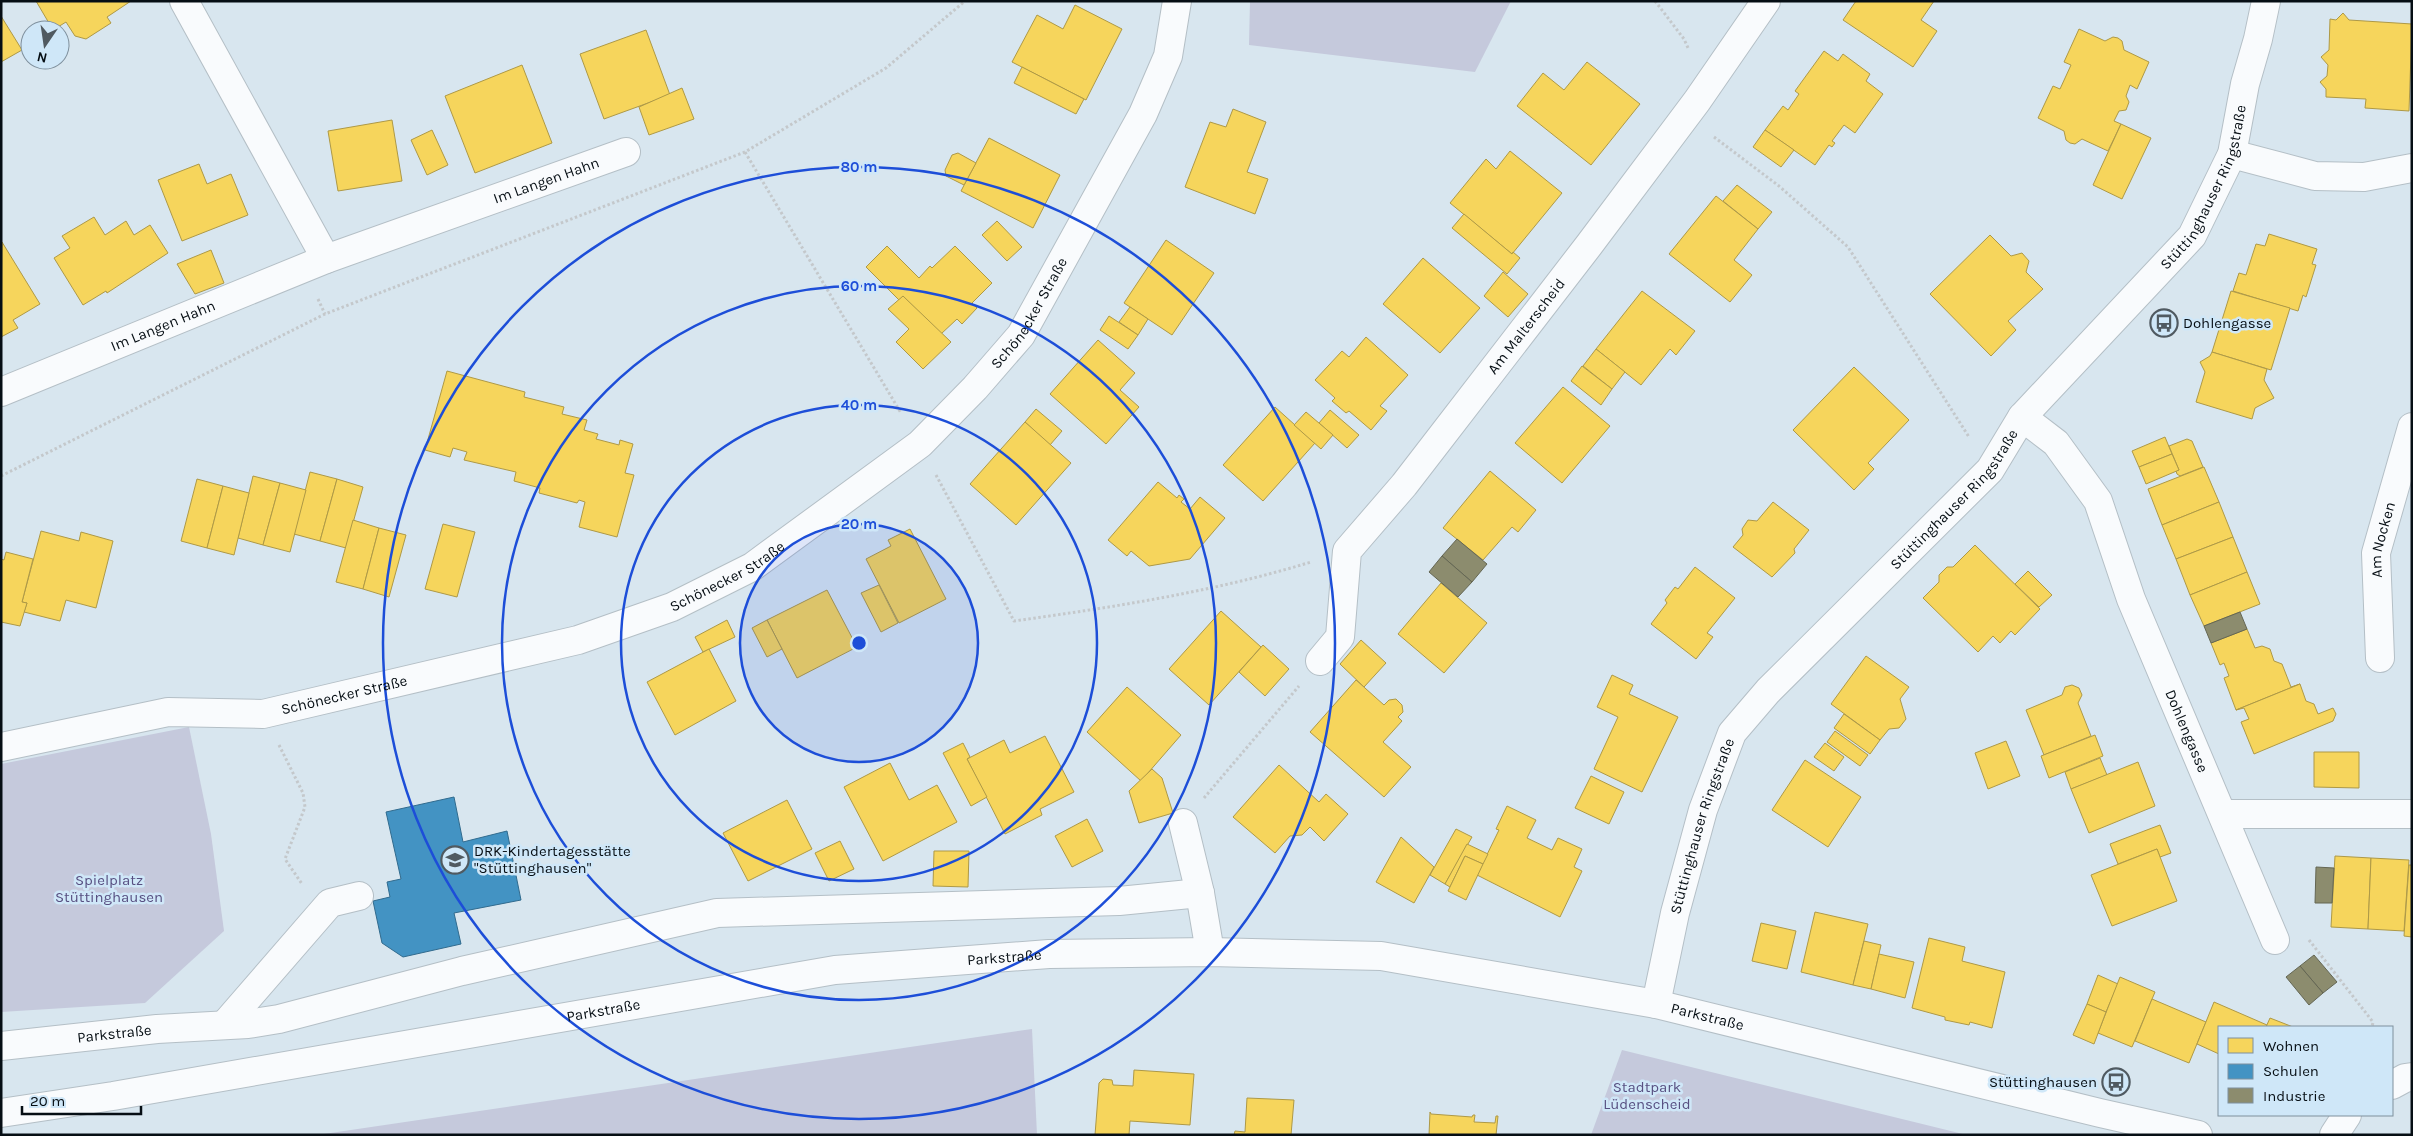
<svg xmlns="http://www.w3.org/2000/svg" width="2413" height="1136" font-family="Karla,sans-serif">
<style>
.green{fill:#c5c9dc}
.homes{fill:#f6d55c;stroke:#ae9946}
.schools{fill:#4393c3;stroke:#316b8e}
.industry{fill:#8c8c6e;stroke:#646653}
.lines{fill:none;stroke-linecap:round;stroke-linejoin:round}
.minor-casing{stroke:#b4bfc6;stroke-width:30}
.path{stroke:#c4c8cb;stroke-width:3;stroke-dasharray:2.5 2.5;stroke-linecap:butt}
.minor{stroke:#f9fbfd;stroke-width:28}
.ring{fill:none;stroke:#1d4ed8;stroke-width:2.5}
.labels{text-anchor:middle;dominant-baseline:central;stroke-width:5;stroke-linejoin:round;paint-order:stroke}
.street-label{font-size:15px;fill:#060e14;stroke:#cfe7f8}
.poi-label{font-size:15px;fill:#060e14;stroke:#cfe7f8;text-anchor:start}
.park-label{font-size:15px;fill:#574f81;stroke:#cfe7f8}
.centre{fill:#1d4ed8;stroke:#cfe7f8;stroke-width:2.5}
.ring-label{font-size:15px;text-anchor:middle;font-weight:bold;fill:#1d4ed8;stroke:#cfe7f8;stroke-width:5;stroke-linejoin:round;paint-order:stroke}
</style>
<rect width="100%" height="100%" fill="#d8e6ef"/>
<g class="green">
<path d="M1250 1H1511L1475 72 1249 45Z"/>
<path d="M189 727 211 834 224 931 145 1003 1 1012V764Z"/>
<path d="M1032 1029 1037 1135H317Z"/>
<path d="M1622 1050 1967 1135H1591Z"/>
</g>
<g class="homes">
<path d="M36 1H131L107 17 111 23 86 39 75 36 66 22 53 30Z"/>
<path d="M1856 1H1934L1921 20 1937 31 1913 67 1843 20Z"/>
<path d="M1075 5 1122 29 1086 100 1012 62 1037 15 1063 29Z"/>
<path d="M2343 13 2349 20 2412 24 2409 111 2365 108 2366 99 2326 97V89L2320 82 2327 76 2328 65 2321 57 2329 50 2330 19 2336 20Z"/>
<path d="M1 16 22 50 1 62Z"/>
<path d="M2079 29 2105 41 2113 37 2118 38 2122 41 2124 50 2149 62 2137 89 2130 85 2126 96 2129 102 2126 110 2119 111 2114 121 2121 124 2108 151 2082 139 2075 144 2070 143 2066 140 2064 131 2038 118 2053 86 2060 89 2071 65 2064 62Z"/>
<path d="M646 30 670 95 604 119 580 54Z"/>
<path d="M1824 51 1838 61 1843 54 1870 74 1866 81 1883 94 1855 133 1844 125 1832 141 1835 143 1832 147 1829 145 1815 165 1765 130 1783 106 1788 110 1799 94 1795 91Z"/>
<path d="M1587 62 1640 104 1591 165 1517 106 1543 73 1564 90Z"/>
<path d="M522 65 552 143 475 173 445 96Z"/>
<path d="M1022 67 1084 99 1076 114 1014 83Z"/>
<path d="M682 88 694 119 649 135 639 107Z"/>
<path d="M1233 109 1266 122 1247 172 1268 179 1255 214 1185 187 1210 122 1226 127Z"/>
<path d="M392 120 402 181 338 191 328 131Z"/>
<path d="M2121 124 2151 138 2122 199 2093 185Z"/>
<path d="M432 130 448 165 427 175 411 140Z"/>
<path d="M1765 130 1794 150 1781 167 1753 147Z"/>
<path d="M989 138 1060 175 1033 228 961 191Z"/>
<path d="M1510 151 1562 193 1512 254 1450 203 1486 159 1496 169Z"/>
<path d="M958 153 976 163 964 185 946 176 945 170 952 155Z"/>
<path d="M199 164 207 184 231 174 248 215 182 241 158 180Z"/>
<path d="M1737 185 1772 212 1758 229 1723 201Z"/>
<path d="M1716 196 1758 229 1734 260 1752 275 1730 302 1669 254Z"/>
<path d="M1464 214 1512 254 1513 252 1520 258 1507 274 1452 228Z"/>
<path d="M94 217 105 235 126 221 134 235 150 225 168 253 107 293 106 291 83 305 54 258 70 248 62 236Z"/>
<path d="M997 221 1022 247 1007 261 982 235Z"/>
<path d="M2269 234 2317 249 2312 264 2316 265 2306 297 2303 295 2298 311 2233 291 2239 273 2246 275 2256 244 2265 246Z"/>
<path d="M1990 235 2011 256 2022 253 2029 261 2026 272 2043 289 2008 321 2016 330 1991 356 1930 294Z"/>
<path d="M1166 240 1214 273 1172 335 1124 303Z"/>
<path d="M2 242 40 304 13 320 18 328 1 337Z"/>
<path d="M887 246 919 278 930 266 932 268 955 246 992 283 972 303 977 308 962 324 957 319 941 334 903 296 899 300 866 267Z"/>
<path d="M211 250 224 283 195 294 177 264Z"/>
<path d="M1423 258 1480 308 1440 353 1383 304Z"/>
<path d="M1503 272 1528 294 1508 317 1484 296Z"/>
<path d="M1642 291 1695 331 1676 355 1670 349 1641 385 1596 349Z"/>
<path d="M2231 291 2290 308 2271 370 2212 352Z"/>
<path d="M903 296 951 342 923 369 896 342 909 329 888 309Z"/>
<path d="M1130 307 1148 319 1138 335 1119 322Z"/>
<path d="M1109 316 1138 335 1128 349 1100 330Z"/>
<path d="M1366 337 1408 375 1380 406 1387 411 1371 430 1349 411 1346 413 1332 401 1335 398 1315 380 1342 351 1349 357Z"/>
<path d="M1098 340 1135 373 1120 390 1139 407 1106 444 1050 394Z"/>
<path d="M1596 349 1625 372 1612 389 1583 366Z"/>
<path d="M2212 352 2267 369 2264 380 2274 398 2255 408 2252 419 2196 402 2205 372 2200 362 2210 356Z"/>
<path d="M1582 366 1612 389 1601 405 1571 381Z"/>
<path d="M1854 367 1909 420 1868 463 1874 469 1854 490 1793 430Z"/>
<path d="M447 371 525 392 524 397 564 407 562 414 587 420 584 430 598 434 596 439 619 445 620 440 633 444 625 473 634 475 617 537 579 527 585 502 579 500 577 503 539 493 540 488 514 481 516 472 464 460 467 452 453 448 450 457 425 450Z"/>
<path d="M1563 387 1610 426 1562 483 1515 443Z"/>
<path d="M1275 407 1315 443 1263 501 1223 465Z"/>
<path d="M1036 409 1062 431 1050 445 1025 422Z"/>
<path d="M1330 410 1359 435 1347 448 1319 423Z"/>
<path d="M1306 412 1333 435 1321 449 1294 425Z"/>
<path d="M1025 422 1071 463 1016 525 970 484Z"/>
<path d="M2165 437 2172 454 2139 467 2132 451Z"/>
<path d="M2187 439 2192 441 2203 467 2180 476 2177 474 2176 471 2179 470 2169 446Z"/>
<path d="M2172 454 2179 470 2146 484 2139 467Z"/>
<path d="M2204 467 2219 502 2162 525 2148 489Z"/>
<path d="M1490 471 1536 510 1518 532 1512 527 1483 560 1443 528Z"/>
<path d="M310 472 337 479 320 541 294 534Z"/>
<path d="M253 476 280 483 263 545 238 538Z"/>
<path d="M197 479 223 486 207 548 181 541Z"/>
<path d="M337 479 363 487 346 548 320 541Z"/>
<path d="M1158 482 1177 498 1179 495 1184 499 1181 502 1190 509 1200 497 1225 518 1190 559 1149 566 1131 551 1127 556 1108 540Z"/>
<path d="M280 483 306 490 290 552 263 545Z"/>
<path d="M223 486 249 493 234 555 207 548Z"/>
<path d="M1773 502 1809 530 1794 549 1795 553 1772 577 1733 547 1743 535 1742 529 1748 520 1757 521Z"/>
<path d="M2219 502 2233 537 2176 559 2162 525Z"/>
<path d="M353 520 379 528 363 589 336 582Z"/>
<path d="M443 524 475 532 457 597 425 589Z"/>
<path d="M379 528 406 535 389 597 363 589Z"/>
<path d="M910 529 946 599 899 623 866 559 891 546 888 540Z"/>
<path d="M41 531 79 541 81 532 113 541 96 608 66 600 60 621 24 612 27 603 22 602Z"/>
<path d="M2233 537 2247 572 2190 595 2176 559Z"/>
<path d="M1975 545 2040 609 2015 635 2011 631 2000 643 1993 636 1978 652 1923 598 1939 582V575L1947 567H1953Z"/>
<path d="M6 552 33 559 22 602 27 603 20 626 1 622V559L4 560Z"/>
<path d="M1695 567 1735 598 1707 633 1713 637 1696 659 1651 624 1667 603 1665 600 1675 587 1678 589Z"/>
<path d="M2028 571 2052 595 2039 607 2015 584Z"/>
<path d="M2247 572 2260 604 2204 626 2190 595Z"/>
<path d="M1441 583 1487 623 1444 673 1398 634Z"/>
<path d="M879 585 898 623 881 632 861 593Z"/>
<path d="M827 590 857 647 797 678 767 620Z"/>
<path d="M1221 611 1261 647 1209 705 1169 669Z"/>
<path d="M727 620 735 637 703 652 695 637Z"/>
<path d="M767 620 782 649 767 657 752 628Z"/>
<path d="M2247 629 2255 648 2262 646 2270 649 2274 661 2282 664 2291 687 2300 684 2236 710 2224 678 2229 676 2224 663 2220 665 2211 643Z"/>
<path d="M1361 640 1386 663 1364 687 1340 664Z"/>
<path d="M1263 645 1289 669 1265 696 1239 672Z"/>
<path d="M709 649 736 701 675 735 647 682Z"/>
<path d="M1866 656 1909 687 1900 699 1906 719 1899 728 1889 729 1880 740 1831 704Z"/>
<path d="M1612 675 1633 685 1629 694 1678 717 1642 792 1594 769 1618 717 1597 707Z"/>
<path d="M1356 680 1384 705 1389 700 1396 699 1402 705 1403 712 1398 717 1402 721 1383 742 1411 767 1384 797 1310 732Z"/>
<path d="M2300 684 2306 701 2314 704 2318 714 2333 708 2336 714 2333 721 2254 754 2241 722 2249 719 2244 708 2236 710Z"/>
<path d="M2072 685 2079 688 2082 695 2078 703 2091 736 2044 755 2026 710 2062 695 2065 687Z"/>
<path d="M1127 687 1181 735 1141 781 1087 732Z"/>
<path d="M1844 714 1880 740 1870 754 1834 728Z"/>
<path d="M1835 731 1868 755 1860 766 1827 742Z"/>
<path d="M2095 735 2103 756 2049 778 2041 756Z"/>
<path d="M1045 736 1074 792 1040 809 1042 815 1005 834 967 759 1004 740 1010 753Z"/>
<path d="M2006 741 2020 776 1988 789 1975 753Z"/>
<path d="M963 743 970 757 967 759 987 797 971 806 943 753Z"/>
<path d="M1825 743 1844 757 1834 771 1814 757Z"/>
<path d="M2314 752H2359V788L2314 787Z"/>
<path d="M2100 758 2107 775 2071 789 2065 772Z"/>
<path d="M1805 760 1861 797 1828 847 1772 810Z"/>
<path d="M2138 762 2155 806 2089 833 2071 789Z"/>
<path d="M890 763 909 800 937 785 957 822 883 861 844 787Z"/>
<path d="M1279 765 1319 802 1326 794 1348 814 1324 841 1310 827 1302 835 1290 836 1275 853 1233 817Z"/>
<path d="M1152 769 1162 778 1173 813 1139 823 1129 791Z"/>
<path d="M1591 776 1624 792 1609 824 1575 808Z"/>
<path d="M787 800 812 849 748 881 723 833Z"/>
<path d="M1507 806 1536 820 1527 838 1552 850 1558 838 1582 849 1574 867 1582 871 1560 917 1477 875 1499 830 1496 829Z"/>
<path d="M1087 819 1103 851 1072 867 1055 836Z"/>
<path d="M2160 825 2171 853 2160 857 2157 849 2118 864 2110 844Z"/>
<path d="M1456 829 1472 837 1445 884 1430 875Z"/>
<path d="M1401 837 1434 867 1414 903 1376 882Z"/>
<path d="M840 841 854 869 829 881 815 853Z"/>
<path d="M1467 844 1488 854 1483 864 1465 856 1450 887 1445 884Z"/>
<path d="M2157 849 2177 901 2112 926 2091 875Z"/>
<path d="M934 851H969L968 887 933 886Z"/>
<path d="M1465 856 1483 864 1466 900 1448 891Z"/>
<path d="M2335 856 2371 858 2368 929 2331 927Z"/>
<path d="M2371 858 2409 860 2404 931 2368 929Z"/>
<path d="M2409 865H2412V937L2404 936Z"/>
<path d="M1815 912 1868 924 1853 985 1801 972Z"/>
<path d="M1761 923 1796 931 1787 969 1752 961Z"/>
<path d="M1929 938 1965 947 1962 961 2005 972 1992 1028 1970 1022 1969 1025 1945 1020V1017L1912 1008Z"/>
<path d="M1864 941 1881 945 1871 989 1853 985Z"/>
<path d="M1879 954 1914 962 1905 998 1871 989Z"/>
<path d="M2098 975 2118 984 2106 1012 2087 1004Z"/>
<path d="M2120 977 2155 992 2132 1047 2098 1033Z"/>
<path d="M2152 999 2206 1022 2189 1063 2135 1041Z"/>
<path d="M2214 1002 2267 1025 2266 1027H2219V1054L2197 1044Z"/>
<path d="M2087 1004 2106 1012 2094 1044 2073 1035Z"/>
<path d="M2270 1018 2293 1027H2266Z"/>
<path d="M1134 1070 1194 1074 1190 1125 1130 1121 1129 1135H1095L1099 1083 1103 1079 1112 1080 1113 1085 1133 1086Z"/>
<path d="M1247 1098 1294 1100 1291 1135H1234L1235 1131 1245 1132Z"/>
<path d="M1430 1112 1431 1114 1472 1117 1473 1115H1475L1474 1122 1495 1123 1496 1116H1498L1496 1135H1429Z"/>
</g>
<path class="schools" d="M454 797 463 842 507 831 521 900 454 913 461 944 403 957 382 943 373 901 390 897 387 882 401 879 386 812Z"/>
<g class="industry">
<path d="M1457 539 1487 564 1472 582 1442 556Z"/>
<path d="M1442 556 1472 582 1458 597 1429 572Z"/>
<path d="M2240 612 2247 629 2211 643 2204 626Z"/>
<path d="M2316 867 2334 868 2332 903H2315Z"/>
<path d="M2314 955 2337 982 2323 993 2300 966Z"/>
<path d="M2300 966 2323 993 2309 1005 2286 977Z"/>
</g>
<g class="lines">
<g class="minor-casing">
<g id="minor">
<path d="M184 1 326 259"/>
<path d="M2232 154 2315 176 2364 177 2412 168"/>
<path id="s1" d="M1 392 326 259 626 152"/>
<path id="s2" d="M2022 417 2056 443 2098 501 2131 599 2275 940"/>
<path id="s3" d="M2380 658 2376 553 2412 427"/>
<path id="s4" d="M1320 661 1340 637 1347 551 1404 485 1589 245 1697 101 1766 1"/>
<path id="s5" d="M1 747 168 712 263 714 578 640 672 607 752 567 920 444 975 388 1021 335 1143 114 1168 56 1177 1"/>
<path d="M2223 814H2412"/>
<path d="M1183 823 1200 893 1210 952"/>
<path id="s6" d="M1656 1004 1675 913 1703 810 1732 733 1768 691 1990 470 2022 417 2192 236 2232 154 2245 84 2258 39 2266 1"/>
<path d="M226 1023 330 903 359 896"/>
<path id="s7" d="M1 1046 157 1029 248 1024 279 1019 462 971 717 913 1119 901 1200 893"/>
<path d="M2392 1085 2405 1078 2412 1077"/>
<path id="s8" d="M1 1113 113 1096 835 970 1049 954 1210 952 1381 956 1656 1004 2100 1113 2198 1135"/>
<path d="M2334 1135 2347 1115"/>
</g>
</g>
<g class="path">
<path d="M1655 1 1684 39 1689 50"/>
<path d="M1714 137 1779 186 1848 247 1969 437"/>
<path d="M745 152 901 413"/>
<path d="M318 299 325 314"/>
<path d="M936 475 1014 621C1114 607 1213 592 1311 562"/>
<path d="M1 476 325 314 745 152 886 68 965 1"/>
<path d="M279 745 303 793 305 807 285 859 302 884"/>
<path d="M1204 798 1299 686"/>
<path d="M2309 940 2373 1022 2372 1027"/>
</g>
<use href="#minor" class="minor"/>
</g>
<circle cx="859" cy="643" r="119" fill="#1d4ed8" fill-opacity=".12"/>
<g class="ring">
<circle cx="859" cy="643" r="119"/>
<circle cx="859" cy="643" r="238"/>
<circle cx="859" cy="643" r="357"/>
<circle cx="859" cy="643" r="476"/>
</g>
<defs>
<g id="bus-ring" transform="scale(1.4375)"><circle r="9.5" fill="#cfe7f8" stroke="#505a61" stroke-width="1.5"/><path d="M-5-6H5V4H4V6H2V4H-2V6H-4V4H-5ZM-3.5-4V0h7V-4ZM-3.5 1.2v1.5H-2V1.2ZM2 1.2v1.5H3.5V1.2Z" fill="#505a61"/></g>
<g id="school-ring" transform="scale(1.4375)"><circle r="9.5" fill="#cfe7f8" stroke="#505a61" stroke-width="1.5"/><path d="M0-5L7-2L0 1L-7-2ZM-4 1L0 2.5L4 1V4Q0 6-4 4Z" fill="#505a61"/></g>
</defs>
<g fill-rule="evenodd">
<use href="#bus-ring" x="2164" y="323"/>
<use href="#school-ring" x="455" y="860"/>
<use href="#bus-ring" x="2116" y="1082"/>
</g>
<g class="labels">
<g class="street-label">
<text stroke="none"><textPath href="#s1" startOffset="585">Im Langen Hahn</textPath></text>
<text stroke="none"><textPath href="#s6" startOffset="1010">Stüttinghauser Ringstraße</textPath></text>
<text stroke="none"><textPath href="#s5" startOffset="1158">Schönecker Straße</textPath></text>
<text stroke="none"><textPath href="#s1" startOffset="175">Im Langen Hahn</textPath></text>
<text stroke="none"><textPath href="#s4" startOffset="405">Am Malterscheid</textPath></text>
<text stroke="none"><textPath href="#s6" startOffset="605">Stüttinghauser Ringstraße</textPath></text>
<text stroke="none"><textPath href="#s3" startOffset="119">Am Nocken</textPath></text>
<text stroke="none"><textPath href="#s5" startOffset="752">Schönecker Straße</textPath></text>
<text stroke="none"><textPath href="#s5" startOffset="349">Schönecker Straße</textPath></text>
<text stroke="none"><textPath href="#s2" startOffset="361">Dohlengasse</textPath></text>
<text stroke="none"><textPath href="#s6" startOffset="184">Stüttinghauser Ringstraße</textPath></text>
<text stroke="none"><textPath href="#s8" startOffset="1016">Parkstraße</textPath></text>
<text stroke="none"><textPath href="#s8" startOffset="611">Parkstraße</textPath></text>
<text stroke="none"><textPath href="#s8" startOffset="1725">Parkstraße</textPath></text>
<text stroke="none"><textPath href="#s7" startOffset="114">Parkstraße</textPath></text>
</g>
<g class="poi-label">
<text x="2183" y="323">Dohlengasse</text>
<text x="474" y="851">DRK-Kindertagesstätte<tspan x="474" dy="17">"Stüttinghausen"</tspan></text>
<text x="2097" y="1082" text-anchor="end">Stüttinghausen</text>
</g>
<g class="park-label">
<text x="109" y="880">Spielplatz<tspan x="109" dy="17">Stüttinghausen</tspan></text>
<text x="1647" y="1087">Stadtpark<tspan x="1647" dy="17">Lüdenscheid</tspan></text>
</g>
</g>
<circle cx="859" cy="643" r="8" class="centre"/>
<g class="ring-label">
<text x="859" y="172">80 m</text>
<text x="859" y="291">60 m</text>
<text x="859" y="410">40 m</text>
<text x="859" y="529">20 m</text>
</g>
<rect width="2413" height="1136" fill="none" stroke="#060e14" stroke-width="5"/>
<rect x="2218" y="1026" width="175" height="90" fill="#cfe7f8" stroke="#7f909d"/>
<rect x="2228" y="1038" width="25" height="15" fill="#f6d55c" stroke="#7f909d"/>
<text x="2263" y="1051" font-size="15" fill="#060e14">Wohnen</text>
<rect x="2228" y="1064" width="25" height="15" fill="#4393c3" stroke="#7f909d"/>
<text x="2263" y="1076" font-size="15" fill="#060e14">Schulen</text>
<rect x="2228" y="1088" width="25" height="15" fill="#8c8c6e" stroke="#7f909d"/>
<text x="2263" y="1101" font-size="15" fill="#060e14">Industrie</text>
<g transform="translate(45 45) rotate(193)"><circle r="24" fill="#cfe7f8" stroke="#7f909d"/>
<path d="M0-4L9 19L0 12L-9 19Z" fill="#505a61"/>
<text y="-8" font-size="14" font-weight="bold" text-anchor="middle" fill="#060e14">N</text>
</g>
<path d="M22 1106v8h119v-8" fill="none" stroke="#060e14" stroke-width="2.5"/>
<text x="30" y="1106" font-size="15" fill="#060e14" stroke="#cfe7f8" stroke-width="4" paint-order="stroke">20 m</text>
</svg>
